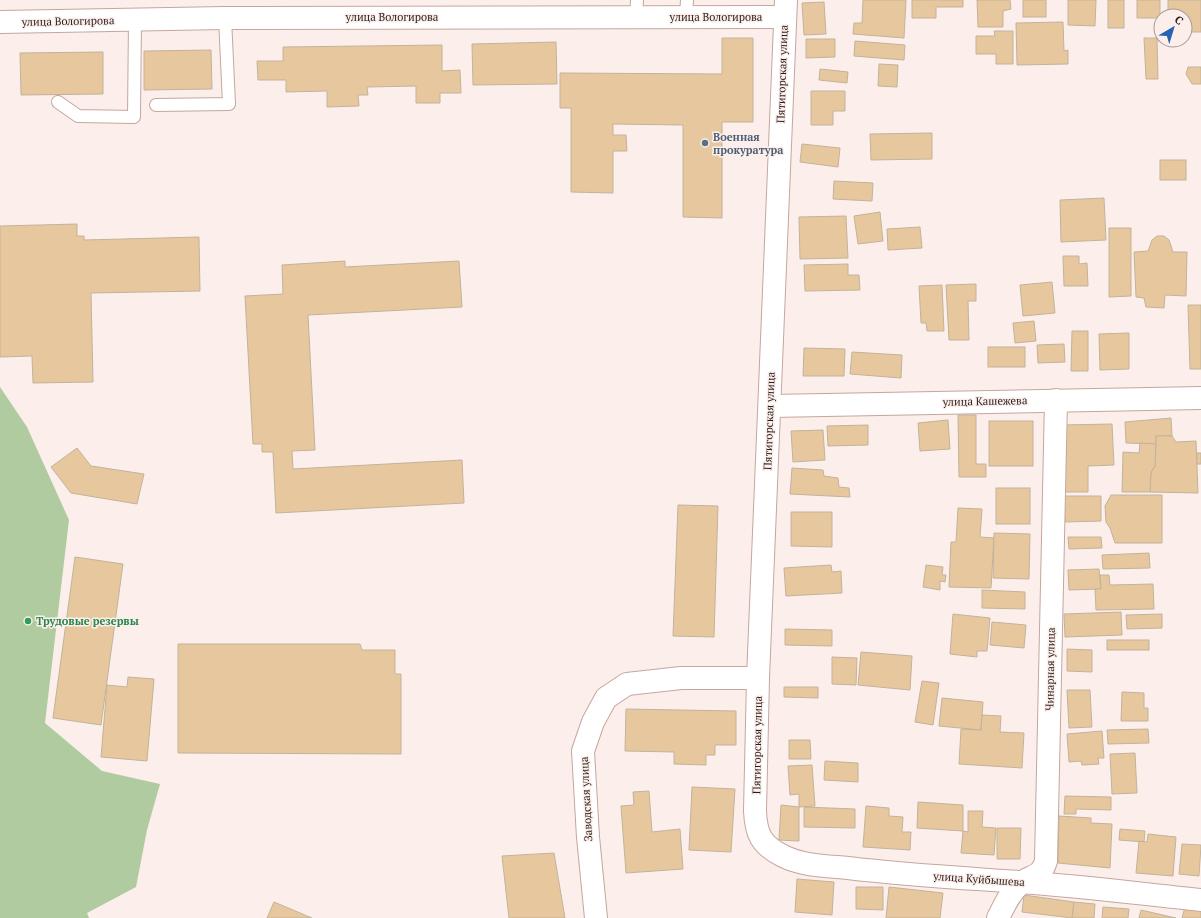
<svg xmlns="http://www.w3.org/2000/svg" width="1201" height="918" font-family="'PT Serif',serif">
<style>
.garden{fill:#b0cba0}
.building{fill:#e7c89e;stroke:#c3b29b}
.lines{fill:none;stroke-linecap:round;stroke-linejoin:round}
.service-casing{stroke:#c4a79d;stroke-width:14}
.minor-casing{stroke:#c4a79d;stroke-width:24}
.service{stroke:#fff;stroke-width:12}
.minor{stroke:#fff;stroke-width:22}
.service-dot{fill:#5c6f8a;stroke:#fcefeb;stroke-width:1.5}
.leisure-dot{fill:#2e9e5b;stroke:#fcefeb;stroke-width:1.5}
.labels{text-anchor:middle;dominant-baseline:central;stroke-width:3;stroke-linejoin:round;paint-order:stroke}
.street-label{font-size:11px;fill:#281d19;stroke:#fcefeb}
.service-label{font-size:11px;font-weight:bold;fill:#4e5e75;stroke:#fcefeb;text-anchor:start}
.leisure-label{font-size:11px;font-weight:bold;fill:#27864d;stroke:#fcefeb;text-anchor:start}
</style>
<rect width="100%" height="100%" fill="#fcefeb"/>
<path class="garden" d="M0 387 27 427 69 520 45 723 102 771 160 784 147 830 136 887 87 913 89 918H0Z"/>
<g class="building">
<path d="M863 0H906L904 38 853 34 854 23H862Z"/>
<path d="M912 0H963V7H936V18H912Z"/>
<path d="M977 0H1010L1011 9 1003 11V27H978Z"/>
<rect x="1023" y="0" width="23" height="17"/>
<path d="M1068 0H1096L1095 26 1068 25Z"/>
<rect x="1108" y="0" width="16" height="28"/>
<rect x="1137" y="0" width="23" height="18"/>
<path d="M1168 0H1201V32H1189V17L1168 16Z"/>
<path d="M824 2 826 34 804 35 802 3Z"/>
<path d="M1063 22 1064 51 1068 50V64L1017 65 1016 23Z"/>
<path d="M994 31H1013V64H996V54H976V36H995Z"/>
<path d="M722 38H753V122H722V218L683 217V125L613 124V135H626L627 151H613V193L571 192V108H560V73L722 74Z"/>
<path d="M1144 38H1157L1158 79H1146Z"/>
<path d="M806 39H835V57L806 58Z"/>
<path d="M855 41 905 45 904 60 854 56Z"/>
<path d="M556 42 557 84 473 85 472 44Z"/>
<path d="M442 45V71L460 70 461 93H440V103H416V86L367 87 368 95H358L359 106 327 107V91L286 92V80H258L257 61H283V47Z"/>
<path d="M211 50 212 89 144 90V51Z"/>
<path d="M103 52V94L21 95 20 53Z"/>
<path d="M879 64 898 65 897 87 878 86Z"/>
<path d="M1188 67H1201V84H1192L1186 74Z"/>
<path d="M820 69 848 72 847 83 819 80Z"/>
<path d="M811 91H845V111H833V125H811Z"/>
<path d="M932 133V159L871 160 870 134Z"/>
<path d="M802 144 840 148 838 167 800 162Z"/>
<rect x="1160" y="160" width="26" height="20"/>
<path d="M834 181 873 183 872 201 833 199Z"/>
<path d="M1104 198 1106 240 1061 242 1060 200Z"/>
<path d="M880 212 883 241 858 244 854 216Z"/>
<path d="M846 216 848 258 800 259 799 217Z"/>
<path d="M77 224V236H84V240L199 237 200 291 91 293 93 382 33 383 32 356 0 357V226Z"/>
<path d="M920 227 922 248 888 250 887 229Z"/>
<path d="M1109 228H1131V296L1109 297Z"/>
<path d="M1157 236H1164L1169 240 1173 252H1187L1186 296 1165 295 1164 308 1146 307 1144 298 1136 297 1134 252 1148 251 1152 240Z"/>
<path d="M1063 256H1079V264L1087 263 1088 286H1064Z"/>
<path d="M345 261V267L459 261 462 307 308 315 315 450 292 451 293 469 462 460 464 503 276 513 273 452H262V444H253L245 296 283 294 282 265Z"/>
<path d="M848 264V275H859L860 290 805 291 804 265Z"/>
<path d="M1052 282 1055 313 1023 316 1020 285Z"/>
<path d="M976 284V301H968L969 340H949L946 285Z"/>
<path d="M942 285 944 331H927L926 323H921L919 286Z"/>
<path d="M1188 305H1201V369H1190Z"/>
<path d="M1034 321 1036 341 1015 343 1013 323Z"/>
<path d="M1072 331H1088V371H1071Z"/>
<path d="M1129 333V369L1100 370 1099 334Z"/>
<path d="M1064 344 1065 362 1038 363 1037 345Z"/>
<rect x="988" y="347" width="37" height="20"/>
<path d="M804 348 845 349 844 376H803Z"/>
<path d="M852 352 902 355 901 378 850 374Z"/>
<path d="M958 415H976V464H986V477H959Z"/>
<path d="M1171 418 1172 436H1156V444L1126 443 1125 422Z"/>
<path d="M948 420 950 449 920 451 918 423Z"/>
<rect x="989" y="421" width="44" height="45"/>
<path d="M1112 424 1114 465 1088 466V492H1065L1063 425Z"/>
<path d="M868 425V445L828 446 827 426Z"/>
<path d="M823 430 825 460 793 462 791 431Z"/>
<path d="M1156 436H1172L1176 442 1196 441 1198 493 1150 492 1151 472 1155 466Z"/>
<path d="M1140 443 1156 444 1155 466 1151 472 1150 492H1122L1123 452 1139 453Z"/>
<path d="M77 448 91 466 144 474 137 504 71 493 51 467Z"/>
<rect x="1197" y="453" width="4" height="11"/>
<path d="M792 468 823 470 824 476 838 478 839 487 849 488 850 497 790 494Z"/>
<rect x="996" y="488" width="34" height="36"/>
<path d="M1111 495H1162V543H1115L1110 528 1106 522 1105 506Z"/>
<path d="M1064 496H1101V521L1065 522Z"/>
<path d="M678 505 718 506 714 637 673 636Z"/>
<path d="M958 508 982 509 980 537 994 538 991 588 949 587 951 542H956Z"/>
<path d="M791 512H832V547L791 546Z"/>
<path d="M994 533 1030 534 1029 579 993 578Z"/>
<path d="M1068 537H1101L1102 548 1069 549Z"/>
<path d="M1149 553 1150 568 1103 569 1102 555Z"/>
<path d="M75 557 123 564 101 725 53 718Z"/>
<path d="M831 565 832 572 841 571 842 593 786 596 784 568Z"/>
<path d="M926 565 943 567 942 575H946L945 582 940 581V590L923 587Z"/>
<path d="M1099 569 1101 589 1069 590 1068 570Z"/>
<path d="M1100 575H1109L1110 585 1153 584 1154 609 1096 610 1095 589H1101Z"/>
<path d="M982 590 1025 592V609L982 608Z"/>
<path d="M1121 612 1122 635 1065 637 1064 614Z"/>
<path d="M953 614 990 618 987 651H977V657L950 654Z"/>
<path d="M1162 614V628L1127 629 1126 615Z"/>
<path d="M992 622 1026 625 1024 648 990 645Z"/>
<path d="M785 629 832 630V646L785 645Z"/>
<rect x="1107" y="640" width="42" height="10"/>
<path d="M178 644H360L362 650H395V674H401V754L178 753Z"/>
<path d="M1067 649 1092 650V672L1067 671Z"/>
<path d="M861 652 912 656 910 690 858 685Z"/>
<path d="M832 657 857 658 856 685 832 684Z"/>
<path d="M128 677 154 679 147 761 101 757 107 685 127 687Z"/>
<path d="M922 681 939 683 933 725 915 722Z"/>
<path d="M784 687H818V698L784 697Z"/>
<path d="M1067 690H1090L1092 727 1069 728Z"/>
<path d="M1122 692 1144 693V708H1148V721H1121Z"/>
<path d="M942 698 983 702 981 730 939 726Z"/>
<path d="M626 709 736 711V745H715V755H706V765L674 764V752L625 751Z"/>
<path d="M982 715 1001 716 1000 732 1024 733 1022 768 959 764 961 729 981 730Z"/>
<path d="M1148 729 1149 743 1108 744 1107 730Z"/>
<path d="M1102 731 1104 758H1098L1099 764 1082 765 1081 761 1069 762 1067 734Z"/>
<path d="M789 740H810L811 759H789Z"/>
<path d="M1135 753 1137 793 1112 794 1110 754Z"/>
<path d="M825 761 858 763V782L824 780Z"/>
<path d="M812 765 815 806 799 807V794L790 795 788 766Z"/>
<path d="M692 787 735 789 731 852 689 850Z"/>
<path d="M649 791 652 832 680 829 683 869 626 873 621 806 634 805 633 792Z"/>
<path d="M1065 796 1111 797V810L1076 809V814H1064Z"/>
<path d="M918 802 963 805V831L917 828Z"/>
<path d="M781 805 799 807V841L779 840Z"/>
<path d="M866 806 889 808V816L903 817 902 832H911L910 850 863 847Z"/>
<path d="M804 807 855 809V828L804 827Z"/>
<path d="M968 811H983L982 827 996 828 994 855 961 853 963 831 968 832Z"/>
<path d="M1059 816 1091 818V823L1112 824 1110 868 1058 863Z"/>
<path d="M997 828H1021L1020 859H997Z"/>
<path d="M1120 829 1145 831 1144 842 1119 840Z"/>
<path d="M1148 834 1176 837 1173 876 1136 873 1139 841 1147 842Z"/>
<path d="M1182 844 1201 845 1199 876 1179 874Z"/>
<path d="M554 853 565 918H509L502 856Z"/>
<path d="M797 879 834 882 832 915 795 912Z"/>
<path d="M856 887H883V910L856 909Z"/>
<path d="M889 887 943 893 940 918H886Z"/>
<path d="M1024 895 1074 902 1072 918 1022 912Z"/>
<path d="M274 902 312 918H267Z"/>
<path d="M1074 902 1095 904 1094 918H1072Z"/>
<path d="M1103 907 1129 909 1128 918H1102Z"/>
<path d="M1185 907 1201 911V918H1182Z"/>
<path d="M1141 910 1176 918H1139Z"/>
</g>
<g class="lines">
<g class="service-casing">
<g id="service">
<path d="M636 17 637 0"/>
<path d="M686 17 687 0"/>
<path d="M58 102 78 116 134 117 135 19"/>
<path d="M156 105 229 104 225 18"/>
</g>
</g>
<g class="minor-casing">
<g id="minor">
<path d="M786 0 758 678 755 811C756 834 761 845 783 856 803 866 827 866 848 868 906 875 963 878 1020 882 1081 886 1141 894 1201 900"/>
<path d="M0 22 225 18 785 17"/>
<path d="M770 406 1201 398"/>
<path d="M596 918 588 837 583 751 593 722 606 698 627 684 681 678H758"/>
<path d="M998 918C1004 906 1010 892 1021 883 1031 875 1041 878 1046 861L1056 400"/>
</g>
</g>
<use href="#service" class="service"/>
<use href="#minor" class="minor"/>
</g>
<circle class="service-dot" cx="705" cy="143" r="4"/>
<circle class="leisure-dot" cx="28" cy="621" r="4"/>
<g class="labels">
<g class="street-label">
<text x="392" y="17">улица Вологирова</text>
<text x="716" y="17">улица Вологирова</text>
<text transform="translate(68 21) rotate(-1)">улица Вологирова</text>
<text transform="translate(782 74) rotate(-88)">Пятигорская улица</text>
<text transform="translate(985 401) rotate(-1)">улица Кашежева</text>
<text transform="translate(769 421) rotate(-88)">Пятигорская улица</text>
<text transform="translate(1050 669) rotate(-89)">Чинарная улица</text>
<text transform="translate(757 745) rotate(-89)">Пятигорская улица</text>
<text transform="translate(586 799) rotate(-93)">Заводская улица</text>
<text transform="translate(979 879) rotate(4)">улица Куйбышева</text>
</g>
<g class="service-label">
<text x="713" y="137">Военная<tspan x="713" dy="13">прокуратура</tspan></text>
</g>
<g class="leisure-label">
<text x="36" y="621">Трудовые резервы</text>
</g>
</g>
<g transform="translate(1173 28) rotate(38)"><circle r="19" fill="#fcefeb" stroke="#a79b97"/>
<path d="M0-3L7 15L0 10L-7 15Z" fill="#2563b5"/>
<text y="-6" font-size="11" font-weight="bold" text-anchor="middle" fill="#281d19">С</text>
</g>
</svg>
